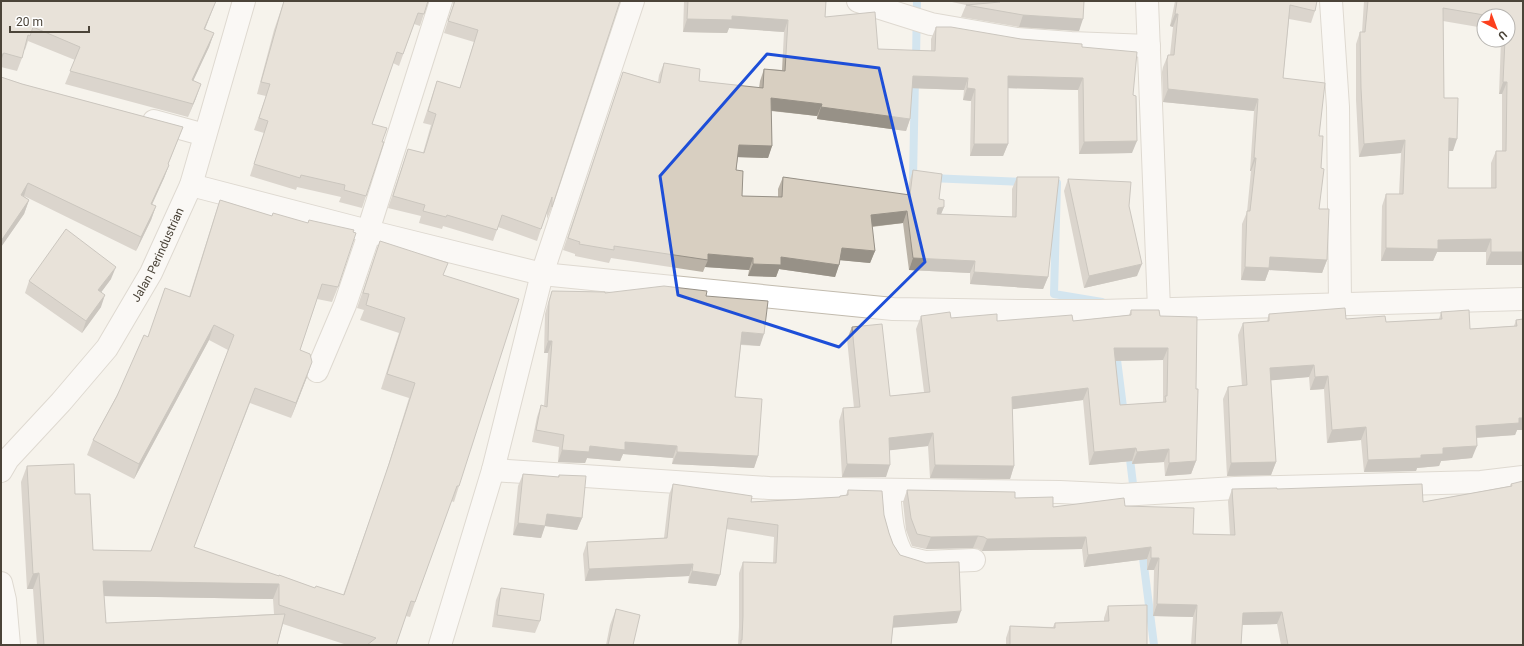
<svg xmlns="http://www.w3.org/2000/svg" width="1524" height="646" font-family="Roboto,sans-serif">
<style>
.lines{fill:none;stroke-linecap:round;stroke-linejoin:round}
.stream{stroke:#a9d4f2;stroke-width:8}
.minor-casing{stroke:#c2bbae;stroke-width:24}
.minor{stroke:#fff;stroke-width:22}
.wall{fill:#bab2a6;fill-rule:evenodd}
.shaded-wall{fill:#979187}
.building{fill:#d8cfc1;stroke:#979187;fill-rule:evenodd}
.marked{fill:none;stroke:#1d4ed8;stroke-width:3;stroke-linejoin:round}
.labels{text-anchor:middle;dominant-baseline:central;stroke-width:3;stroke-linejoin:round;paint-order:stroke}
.street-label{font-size:12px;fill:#4b4439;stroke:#fff}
</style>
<rect width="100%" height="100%" fill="#f6f3ec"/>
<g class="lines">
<g class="stream">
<path d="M916 60 917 1"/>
<path d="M915 78 913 178H917"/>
<path d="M930 178 1025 182"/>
<path d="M1052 183H1057L1054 294 1102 302"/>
<path d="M1116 352 1124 415"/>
<path d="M1129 451 1137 517"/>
<path d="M1142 550 1154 645"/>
</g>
<g class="minor-casing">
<g id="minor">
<path d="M858 1 931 24 1017 39 1071 43 1149 46"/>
<path d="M1147 1 1159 309"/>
<path d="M1331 1 1338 107 1340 304"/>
<path d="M154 121 205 135"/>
<path d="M191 185 368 231 542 274 893 309 1018 311H1101L1523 299"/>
<path d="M317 371 345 305 367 240 368 231 441 1"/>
<path d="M493 470 769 488 1060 492 1122 495 1235 488 1481 482 1523 477"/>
<path id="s1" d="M1 471 8 459 61 402 107 348 151 273 191 185 244 1"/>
<path d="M889 490C891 513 891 537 904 557L925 562 974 560"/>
<path d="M1 583 5 600 9 645"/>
<path d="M440 645 493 470 542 274 633 1"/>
</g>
</g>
<use href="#minor" class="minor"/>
</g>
<g class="wall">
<path d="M1 1 205 29 214 33 209 47 193 81 196 98 188 117 65 84 75 60 28 41 25 50 24 49 22 58 17 71 1 67Z"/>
<path d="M284 1H428L420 26 414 24 399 66 393 63 372 124 366 196 362 208 339 202 341 197 297 187 296 190 250 176 264 133 254 130 266 96 257 94 274 30Z"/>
<path d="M453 1H620L552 207 547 219V211L537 241 498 227 493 241 443 226 442 229 419 223 421 216 388 208 408 149 423 153 431 125 423 123 437 81 460 88 474 42 444 33 453 5Z"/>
<path d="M684 1H826L825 17 878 49 931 51V39L936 27 1021 39 1082 47 1133 95 1132 153 1079 154 1078 90 1008 88V144L1003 156H970L971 101 963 100 964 90 912 88 910 119 906 131 817 119V116L771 111 772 146 768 158 738 157 736 170 742 196 778 197V189L783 177 907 195 909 183 913 170 939 199 944 207 941 214 1012 217V189L1017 177 1048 277 1043 289 970 284V273L909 270 903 223 872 227 875 251 870 263 840 260 839 265 835 277 779 269 776 277 748 276 749 270 705 267 703 272 611 258 609 263 575 256V254L563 250 623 72 658 82 659 75 664 63 699 81 759 88 760 81 764 69 782 70 784 32 729 28 727 33 683 32Z"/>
<path d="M952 1H1084L1079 31 1019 27 961 17 966 5 952 2Z"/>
<path d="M1175 1H1317L1315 11 1311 23 1289 19 1283 78 1319 136 1321 168 1319 209 1327 260 1322 273 1269 270 1265 281 1241 280 1242 224 1247 212 1251 171H1250L1254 111 1163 102 1162 72 1163 67 1168 55H1170L1173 27 1170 26Z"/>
<path d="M1364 1H1523V265H1486V252H1437L1433 261H1381L1382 206 1386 194H1399L1401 153 1359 157 1356 100V44L1360 32H1362ZM1484 16H1508V40H1501L1499 94H1502V151H1496L1491 163V188H1448L1449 151H1453L1444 98 1443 21 1484 28Z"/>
<path d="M1 77 22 84 183 127 168 165H169L164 178 152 205 156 206 151 220 136 251 24 196 29 200 24 214 1 247Z"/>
<path d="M1068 179 1129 206 1137 276 1084 288 1064 191Z"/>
<path d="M220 200 272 216 308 223 309 220 338 287 332 302 317 299 300 350 307 377 291 418 250 403 194 547 278 576 279 575 315 588 343 595 384 479 409 398 381 389 399 333 360 320 364 310 357 308 380 241 443 275 459 486 454 502 451 501 410 617 406 616 396 645H347L283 624 277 645H37L33 589H27L21 482 27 466 75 494 93 550 151 551 228 350 209 340 134 479 87 455 93 440 148 337 189 297 215 215ZM104 596 273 599 274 614 106 623Z"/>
<path d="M111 279 101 292V307L82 333 25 293 29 281Z"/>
<path d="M552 291 605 293 706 296 760 346 741 345 735 397 758 456 754 468 672 464 673 458 623 454 620 461 587 458 585 463 558 462 559 447 532 442 537 417 541 405 544 406 548 353H544L545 314 548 303Z"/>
<path d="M1131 310 1160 316 1196 389V461L1191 474 1165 476 1164 462 1132 464V461L1089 465 1083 400 1012 409 1014 466 1010 479 930 478 928 446 889 450 886 477H842L839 421 843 408H854L847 339 852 327 890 396 924 392 916 329 921 316 997 321H1073L1129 315ZM1163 360V402L1120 405 1115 361Z"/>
<path d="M1441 312 1470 329 1514 326 1516 320 1523 319V430H1517L1515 435 1476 438 1472 458 1441 461 1439 466 1417 468 1416 471 1364 472 1361 440 1327 443 1324 389 1310 390 1309 377 1271 380 1276 462 1271 475 1227 476 1223 399 1228 387 1242 386 1238 335 1243 323 1267 321 1269 314 1346 319 1386 322 1439 319Z"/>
<path d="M523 474 558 477 559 475 582 518 577 530 545 526 541 538 513 535 518 486Z"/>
<path d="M673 484 751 502 839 497 840 496 846 495 848 490 884 515 889 533 893 544 900 555 957 623 893 627 891 645H738L739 627V573L743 562 773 563 774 537 726 529 716 586 688 583 689 576 585 581 583 554 587 542 664 538 669 495Z"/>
<path d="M1511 484 1523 645H1281L1277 624 1242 625 1241 645H1191L1193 617 1153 616 1154 570H1147V559L1084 567 1082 549 982 551 979 549 973 548 926 549 912 546 906 530 903 502 907 490 1015 498 1053 507 1125 506 1193 534 1230 535 1228 501 1232 489H1277L1423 502 1510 486Z"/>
<path d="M501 588 540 621 535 633 492 627 496 600Z"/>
<path d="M1108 606 1147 645H1006V638L1010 626 1053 627 1055 623 1104 621V618Z"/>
<path d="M616 609 633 645H606L610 625Z"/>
</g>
<g class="shaded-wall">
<path d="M216 1 200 42 204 29Z"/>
<path d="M1175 14H1178L1173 27 1170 26Z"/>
<path d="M1023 15 1083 19 1079 31 1019 27Z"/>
<path d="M732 16 788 20 784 32 729 28 727 33 683 32 687 19Z"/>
<path d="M214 33 209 47 187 94 192 80Z"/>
<path d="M4 53 1 61V55Z"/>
<path d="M913 76 968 78 964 90 908 88Z"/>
<path d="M1008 76 1083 78 1078 90 1004 88Z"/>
<path d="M1503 82H1507L1502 94H1499Z"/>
<path d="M201 84 196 98 188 117 193 104Z"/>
<path d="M967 88 975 89 971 101 963 100Z"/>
<path d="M1168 89 1258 99 1254 111 1163 102Z"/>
<path d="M771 98 822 104 817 116 766 110Z"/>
<path d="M821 107 910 119 906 131 817 119Z"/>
<path d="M1449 138 1457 139 1453 151H1445Z"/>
<path d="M1405 140 1401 153 1359 157 1364 144Z"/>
<path d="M1137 141 1132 153 1079 154 1084 142Z"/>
<path d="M974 144H1008L1003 156H970Z"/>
<path d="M739 145 772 146 768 158 734 157Z"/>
<path d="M1254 158H1256L1251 171H1250Z"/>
<path d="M169 165 164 178 146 217 151 204Z"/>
<path d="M28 183 24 196 21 195Z"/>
<path d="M29 200 24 214 1 247V241Z"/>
<path d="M156 206 151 220 136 251 141 237Z"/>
<path d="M944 207 939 219 934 220 938 208Z"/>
<path d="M907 211 903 223 867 227 871 215Z"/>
<path d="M1491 239 1486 252H1437L1433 261H1381L1386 248 1438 240Z"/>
<path d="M842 248 875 251 870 263 838 260Z"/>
<path d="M1491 252H1523V265H1486Z"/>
<path d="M708 254 753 258 749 270 705 267 708 260Z"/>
<path d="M781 257 839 265 835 277 779 269 776 277 748 276 753 264Z"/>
<path d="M1270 257 1327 260 1322 273 1269 270 1265 281 1241 280 1245 267Z"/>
<path d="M913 258 975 261 970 273 909 270Z"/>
<path d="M1142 264 1137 276 1084 288 1089 276Z"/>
<path d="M116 267 111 279 94 302 98 290Z"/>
<path d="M974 272 1048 277 1043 289 970 284Z"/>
<path d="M105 295 101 307 82 333 86 321Z"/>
<path d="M214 325 209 340 134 479 139 464Z"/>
<path d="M742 332 764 334 760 346 738 344Z"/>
<path d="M548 341H552L548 353H544Z"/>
<path d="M1114 348H1168L1163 360 1109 361Z"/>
<path d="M312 362 307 377 291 418 296 403Z"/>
<path d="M1314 365 1309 377 1265 381 1270 368Z"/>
<path d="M1328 376 1324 389 1310 390 1315 377Z"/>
<path d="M1088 388 1083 400 1007 410 1012 397Z"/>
<path d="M1519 418H1523V430H1517L1515 435 1471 438 1476 426Z"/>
<path d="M1366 427 1361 440 1327 443 1332 430Z"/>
<path d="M933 433 928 446 884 451 889 438Z"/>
<path d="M625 442 677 446 673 458 623 454 620 461 587 458 585 463 558 462 562 450Z"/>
<path d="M1477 446 1472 458 1441 461 1439 466 1417 468 1416 471 1364 472 1368 460 1421 455 1443 448Z"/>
<path d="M1136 448 1132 461 1089 465 1094 452Z"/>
<path d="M1169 449 1164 462 1132 464 1137 452Z"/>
<path d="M677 452 758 456 754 468 672 464Z"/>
<path d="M1196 461 1191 474 1165 476 1169 463Z"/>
<path d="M1276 462 1271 475 1227 476 1231 463Z"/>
<path d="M847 464 890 465 886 477H842Z"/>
<path d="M935 465 1014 466 1010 479 930 478Z"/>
<path d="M547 514 582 518 577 530 545 526 541 538 513 535 518 523Z"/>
<path d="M978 536 973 548 926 549 931 537Z"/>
<path d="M1086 537 1082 549 982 551 987 539Z"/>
<path d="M1151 547 1147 559 1084 567 1088 555Z"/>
<path d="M1151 558H1159L1154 570H1147Z"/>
<path d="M693 564 689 576 585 581 589 569Z"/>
<path d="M692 571 720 575 716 586 688 583Z"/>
<path d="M39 573 33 589H27L33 574Z"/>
<path d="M103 581 279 584 273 599 98 596Z"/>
<path d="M1157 604 1197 605 1193 617 1153 616Z"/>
<path d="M961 611 957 623 889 628 894 616Z"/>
<path d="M1282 612 1277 624 1238 625 1243 613Z"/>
</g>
<g class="building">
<path d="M1 1H216L204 29 214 33 192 80 201 84 193 104 70 71 80 47 33 27 30 36 28 35 22 58 4 53 1 55Z"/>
<path d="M284 1H428L424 14 418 13 403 54 397 52 372 124 387 128 382 142H384L366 196 344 190 345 185 301 175 300 178 254 164 268 121 259 118 270 84 261 82 279 18Z"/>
<path d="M455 1H620L552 207V197L541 229 502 215 497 230 447 215 446 217 423 211 425 205 393 196 408 149 424 153 436 114 428 111 437 81 460 88 478 30 448 21Z"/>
<path d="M688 1H826L825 17 875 12 878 49 935 51 936 27H951L1021 39 1082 44V47L1137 52 1133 95 1136 96 1137 141 1084 142 1083 78 1008 76V144H974L975 89 967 88 968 78 913 76 910 119 821 107 822 104 771 98 772 146 739 145 736 170 743 171 742 196 782 197 783 177 910 195 913 170 942 174 939 199 944 200V207L938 208 937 214 1016 217 1017 177H1059L1048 277 974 272 975 261 913 258 907 211 871 215 875 251 842 248 839 265 781 257V265L753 264V258L708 254V260L614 246V250L579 244 580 242 568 238 623 72 660 83 664 63 700 69 699 81 763 88 764 69 785 71 788 20 732 16V20L687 19Z"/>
<path d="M998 1H1084L1083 19 1023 15 966 5 1000 2Z"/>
<path d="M1177 1H1317L1315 11 1290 5 1283 78 1325 83 1319 136H1323L1321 168 1324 169 1319 209H1329L1327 260 1270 257 1269 268 1245 267 1247 211H1250L1256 158H1254L1258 99 1168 89 1167 60 1168 55H1174L1178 14H1175Z"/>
<path d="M1368 1H1523V252H1491V239L1438 240V249L1386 248V194H1403L1405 140 1364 144 1361 88 1360 32H1365ZM1443 8 1490 16H1508V40H1505L1503 82H1507L1506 151H1496V188H1448L1449 138 1457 139 1458 98H1444Z"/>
<path d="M1 77 22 84 183 127 168 164 169 165 151 204 156 206 141 237 28 183 21 195 29 200 1 241Z"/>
<path d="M1068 179 1131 182 1129 206 1142 264 1089 276Z"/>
<path d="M220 200 272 216 273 213 308 223 309 220 354 230 353 232 356 233 338 287 322 284 300 350 310 354 312 362 296 403 255 388 194 547 279 576V575L315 588 316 586 344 595 389 464 415 383 387 374 405 318 366 305 369 294 363 293 380 241 448 263 443 275 519 299 459 486H457L415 602 411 601 396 645H367L376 638 279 605V584L103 581 106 623 285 614 277 645H44L39 573 33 574 27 466 74 464 75 494H90L93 550 151 551 234 335 214 325 139 464 93 440 117 396 144 335 148 337 165 288 190 297Z"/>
<path d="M66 229 116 267 98 290 105 295 86 321 29 281Z"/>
<path d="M664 286 707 291 706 296 768 301 764 334 742 332 735 397 762 399 758 456 677 452V446L625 442V450L590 446 589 452 562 450 564 435 536 430 541 405 547 407 552 341H548L549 302 552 291 605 292V293Z"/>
<path d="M1345 308 1346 319 1385 316 1386 322 1442 319 1441 312 1469 310 1470 329 1517 326 1516 320 1523 319V418H1519V423L1476 426 1477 446 1443 448V454L1421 455V458L1368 460 1366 427 1332 430 1328 376 1315 377 1314 365 1270 368 1276 462 1231 463 1228 387 1247 385 1243 323 1269 321V314Z"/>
<path d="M1131 310H1159L1160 316 1197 317 1196 389H1198L1196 461 1169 463V449L1137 452 1136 448 1094 452 1088 388 1012 397 1014 466 935 465 933 433 889 438 890 465 847 464 843 408 860 407 852 327 882 324 890 396 930 392 921 316 950 312 951 318 997 314V321L1072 315 1073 321 1131 315ZM1114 348H1168L1167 396H1165L1166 402 1120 405Z"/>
<path d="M523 474 559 477V475L586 476 582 518 547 514 545 526 518 523Z"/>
<path d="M1523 481V645H1288L1282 612 1243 613 1241 645H1195L1197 605 1157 604 1159 558H1151V547L1088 555 1086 537 987 539 984 537 978 536 931 537 917 534 911 518 907 490 1015 492V498L1053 497V507L1124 498 1125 506 1194 508 1193 534 1235 535 1232 489 1277 488V489L1422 484 1423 502 1512 486 1511 484Z"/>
<path d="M673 484 752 496 751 502 840 497V496L848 495V490L882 491 884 515 889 533 893 544 900 555 926 563 959 562 961 611 894 616 891 645H741V640H742L743 616V562L776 563 778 525 728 518 720 575 692 571 693 564 589 569 587 542 667 538Z"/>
<path d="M501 588 544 594 540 621 497 615Z"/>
<path d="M1147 605V645H1010V626L1055 628V623L1109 621 1108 606Z"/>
<path d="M616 609 640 615 633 645H608Z"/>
</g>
<path d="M0 0H1524V646H0ZM767 54 879 68 925 262 839 347 678 295 660 176Z" fill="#f6f3ec" fill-opacity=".55" fill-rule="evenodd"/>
<path class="marked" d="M767 54 879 68 925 262 839 347 678 295 660 176Z"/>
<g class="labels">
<g class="street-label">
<text stroke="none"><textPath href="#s1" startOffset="269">Jalan Perindustrian</textPath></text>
</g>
</g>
<rect width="1524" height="646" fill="none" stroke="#4b4439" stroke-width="4"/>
<g transform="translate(1496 28) rotate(138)"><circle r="19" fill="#ffffff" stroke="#b7b4b0"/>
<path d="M0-3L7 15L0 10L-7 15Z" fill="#fc3f1d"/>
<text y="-6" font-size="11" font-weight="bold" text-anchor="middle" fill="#4b4439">U</text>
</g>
<path d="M10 26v6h79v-6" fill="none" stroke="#4b4439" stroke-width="2"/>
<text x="16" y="26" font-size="12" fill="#4b4439" stroke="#ffffff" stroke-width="3" paint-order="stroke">20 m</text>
</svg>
